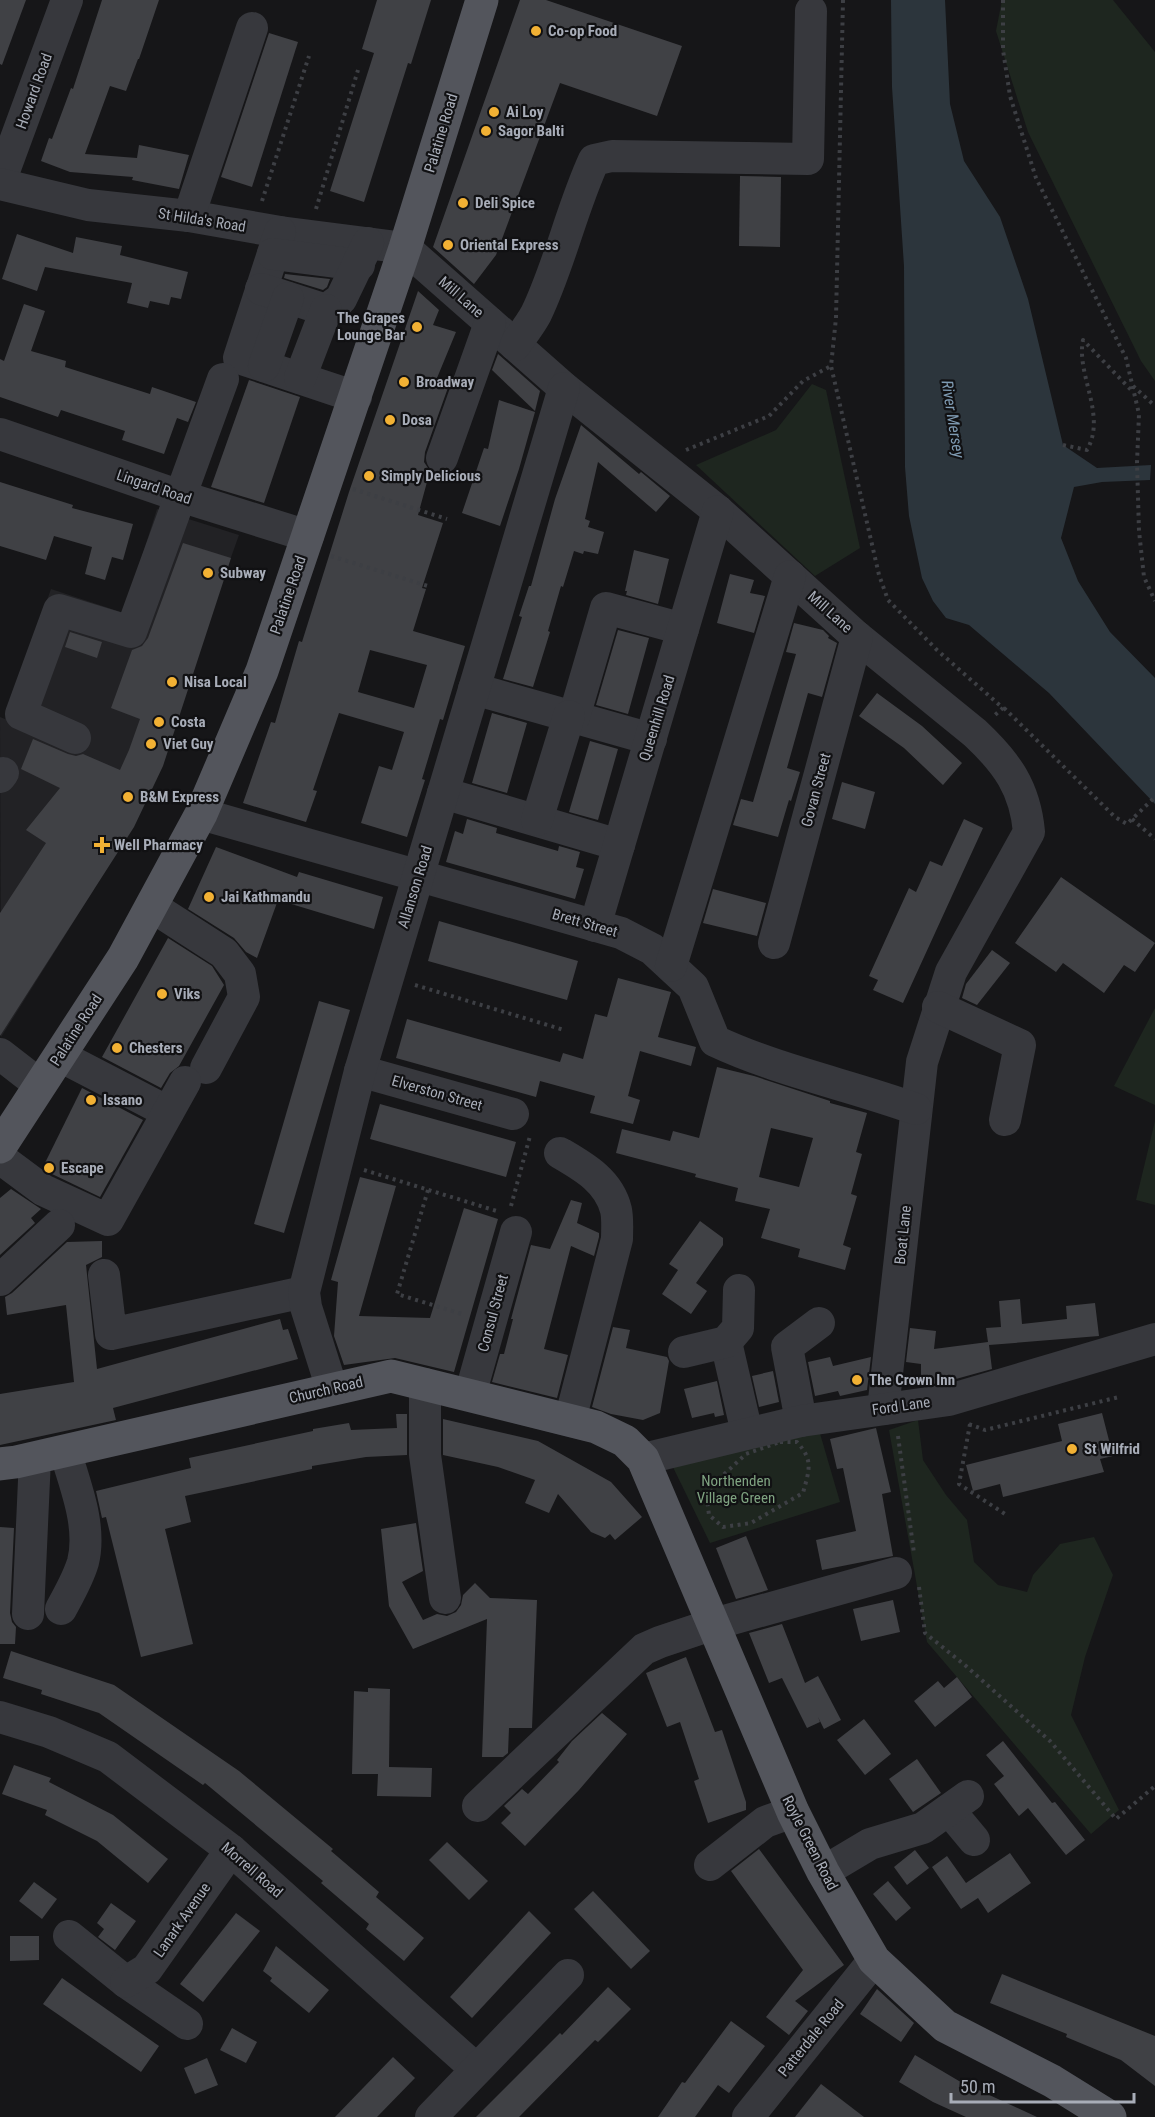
<svg xmlns="http://www.w3.org/2000/svg" width="1155" height="2117" font-family="'Roboto Condensed',sans-serif">
<style>
.built{fill:#222225}
.green{fill:#1e261f}
.water{fill:#2c353c}
.building{fill:#404145;fill-rule:evenodd}
.lines{fill:none;stroke-linecap:round;stroke-linejoin:round}
.path{stroke:#3d3f44;stroke-width:4;stroke-dasharray:3 4.5;stroke-linecap:butt}
.minor{stroke:#37383d;stroke-width:32}
.major{stroke:#53555c;stroke-width:33}
.poi-dot{fill:#f2b134;stroke:#111113;stroke-width:2}
.labels{text-anchor:middle;dominant-baseline:central;stroke-width:4.5;stroke-linejoin:round;paint-order:stroke}
.poi-label{font-size:15px;font-weight:bold;fill:#a8adb8;stroke:#111113;text-anchor:start}
.street-label{font-size:15px;fill:#a8adb8;stroke:#111113}
.park-label{font-size:15px;fill:#7fa381;stroke:#111113}
.water-label{font-size:16px;font-style:italic;fill:#7f9bb3;stroke:#111113}
</style>
<rect width="100%" height="100%" fill="#161618"/>
<path class="built" d="M157 509 239 535 195 658 93 891 1 1037 0 717 5 719 51 589 124 613Z"/>
<g class="green">
<path d="M1002 0H1113L1155 52V381L1141 361 1028 132 996 31Z"/>
<path d="M812 384 826 390 860 548 815 576 696 465 776 430Z"/>
<path d="M1155 1008V1105L1114 1086Z"/>
<path d="M1155 1121V1205L1136 1200Z"/>
<path d="M918 1420 923 1460 946 1495 967 1520 974 1562 998 1585 1027 1592 1033 1575 1060 1544 1094 1537 1113 1575 1085 1657 1071 1715 1119 1810 1091 1834 927 1642 889 1430Z"/>
<path d="M819 1430 840 1502 710 1543 669 1459Z"/>
</g>
<path class="water" d="M891 0H945L950 104 964 161 1000 217 1028 299 1063 445 1097 468 1151 465 1150 480 1102 482 1074 487 1061 538 1078 581 1110 632 1155 678V804L1049 693 969 625 946 618 933 601 922 578 909 516 905 467 904 266 892 87Z"/>
<g class="building">
<path d="M0 0H26L2 65 0 64Z"/>
<path d="M102 0H159L139 59H138L126 91 110 86 85 154 137 158 139 145 189 155 179 189 132 180 133 177 70 172 41 161 49 138 52 139 71 88 73 89Z"/>
<path d="M377 0H431L411 64 408 63 364 202 330 191 374 53 362 49Z"/>
<path d="M520 0H546L682 46 657 116 560 83 496 255 474 284 433 247Z"/>
<path d="M269 33 298 42 252 187 221 177Z"/>
<path d="M740 176 781 177 780 247 739 246Z"/>
<path d="M17 234 73 253 76 237 122 246 120 255 188 272 181 299 171 297 169 305 150 301 148 308 127 303 132 283 45 267 37 291 2 279Z"/>
<path d="M285 274 330 279 327 287 323 290 284 278Z"/>
<path d="M418 291 439 310 433 325 456 332 437 378 450 382 425 452 424 462 430 471 418 515 443 523 422 588 426 589 413 631 465 646 443 720 440 719 422 779 425 780 407 837 361 823 379 766 392 770 404 732 339 713 313 790 317 791 306 822 243 803 271 722 275 723 299 641 302 642 349 492ZM370 650 427 665 414 708 358 692Z"/>
<path d="M24 304 45 311 31 351 66 361 65 367 150 394 152 387 196 402 188 422 177 418 164 454 122 440 125 431 61 410 58 417 0 397V359L4 361Z"/>
<path d="M498 354 540 391 535 411 492 370Z"/>
<path d="M249 380 300 397 264 503 211 487Z"/>
<path d="M499 400 535 412 519 469 500 526 462 513 484 448 488 449Z"/>
<path d="M581 425 639 474 641 472 670 496 656 512 598 462 585 519 590 521 588 527 604 532 598 554 584 551 583 554 574 551 563 587 561 586 548 631 550 632 533 687 503 679 522 617 519 616 529 586H531L555 499Z"/>
<path d="M0 482 73 505 72 508 133 524 123 560 112 557 105 580 85 574 92 547 54 536 46 560 0 546Z"/>
<path d="M183 543 231 558 163 766 134 827 0 1036V913L46 843 26 830 60 788 21 769 33 739 68 754 76 756 83 754 120 770 129 750 140 719 111 708 132 650 142 646 148 638Z"/>
<path d="M634 550 669 559 658 604 626 595 627 591H625Z"/>
<path d="M730 574 754 580 750 593 765 596 754 633 717 623Z"/>
<path d="M794 623 823 630 829 636 828 638 837 643 822 697 808 693 787 768 800 772 791 801 789 800 778 837 733 825 741 799 753 802 796 654 786 652Z"/>
<path d="M618 630 649 638 628 714 596 705Z"/>
<path d="M70 632 102 642 97 658 65 647Z"/>
<path d="M877 693 922 726 962 763 943 785 904 748 859 716Z"/>
<path d="M492 713 527 723 507 793 472 783Z"/>
<path d="M590 741 618 749 598 820 569 812Z"/>
<path d="M842 782 875 792 865 829 832 819Z"/>
<path d="M467 819 497 828 496 833 558 851 559 846 580 852 576 867 584 869 575 899 446 862 455 831 463 834Z"/>
<path d="M964 819 983 828 903 1003 873 990 878 980 869 976 909 888 916 892 930 861 942 866Z"/>
<path d="M216 847 297 877 299 872 383 897 374 929 278 900 257 958 246 952 234 938 188 909Z"/>
<path d="M1061 877 1155 943 1135 972 1124 965 1104 993 1063 963 1056 972 1015 943Z"/>
<path d="M713 889 766 903 757 936 703 923Z"/>
<path d="M439 921 578 961 567 1000 428 961Z"/>
<path d="M168 938 212 966 224 985 179 1066 170 1073 161 1088 102 1057Z"/>
<path d="M992 950 1010 963 977 1005 962 998 966 984Z"/>
<path d="M618 978 671 992 658 1037 696 1047 691 1066 640 1051 628 1096 640 1100 633 1124 590 1113 595 1096 540 1081 536 1097 396 1058 407 1019 560 1062 563 1053 583 1059 595 1014 607 1017Z"/>
<path d="M319 1001 350 1010 284 1233 254 1224Z"/>
<path d="M717 1067 754 1076 830 1101V1103L867 1113 856 1152 862 1154 851 1194 857 1196 843 1245 851 1248 845 1270 798 1257 800 1249 761 1238 770 1209 735 1201 738 1188 695 1177 696 1174 616 1153 622 1129 670 1141 673 1131 699 1138ZM771 1128 813 1138 799 1187 759 1177Z"/>
<path d="M82 1088 143 1120 100 1197 52 1174 43 1167Z"/>
<path d="M380 1104 516 1142 506 1177 370 1139Z"/>
<path d="M360 1177 396 1186 359 1316 430 1318 464 1208 498 1219 454 1372 395 1358 344 1365 334 1336 338 1282 331 1280Z"/>
<path d="M11 1189 41 1209 31 1218 35 1223 0 1255V1198Z"/>
<path d="M571 1200 582 1203 577 1223 599 1233V1237L594 1256 571 1246 544 1349 568 1355 557 1398 492 1382 500 1354H504L513 1319H511L531 1245 550 1249Z"/>
<path d="M700 1221 723 1238V1245L696 1283 707 1291 691 1314 662 1294 678 1270 669 1264Z"/>
<path d="M102 1241V1257L86 1265 97 1369 280 1319 283 1330 288 1329 298 1359 113 1408 116 1420 0 1445V1394L74 1382 66 1305 7 1315 5 1297 12 1293 67 1242Z"/>
<path d="M1020 1299 1022 1324 1067 1319 1066 1306 1095 1303 1099 1336 989 1345 992 1369 945 1382 921 1386V1364L906 1362 910 1328 936 1331 934 1349 988 1342 986 1328 1001 1327 999 1301Z"/>
<path d="M613 1327 630 1330 626 1348 667 1357 669 1361 660 1413 643 1420 611 1414 592 1407Z"/>
<path d="M830 1357 833 1366 871 1357 867 1390 840 1396 838 1391 815 1396 808 1362Z"/>
<path d="M773 1371 779 1402 759 1407 752 1376Z"/>
<path d="M717 1381 724 1415 715 1417 714 1413 692 1418 684 1389Z"/>
<path d="M1102 1413 1113 1456 1100 1459 1104 1472 1003 1497 1000 1484 973 1491 966 1465 1062 1441 1058 1424Z"/>
<path d="M396 1414H407V1455L366 1457 312 1466V1469L185 1496 191 1522 165 1529 193 1644 141 1657 106 1517 102 1518 96 1491 191 1468 189 1458 313 1431V1429L349 1423 351 1430 397 1428Z"/>
<path d="M443 1419 538 1441 611 1482 642 1517 615 1540 610 1534 605 1538 591 1532 558 1494 549 1513 525 1503 535 1480 498 1467 443 1455Z"/>
<path d="M876 1428 891 1492 882 1494 893 1556 822 1570 816 1540 856 1531 843 1468 837 1469 830 1439Z"/>
<path d="M416 1523 423 1571 402 1582 423 1620 437 1614 447 1616 456 1612 461 1605 463 1595 475 1583 490 1598 537 1600 532 1728H509L508 1753 503 1757H482L487 1619 413 1649 389 1606 381 1529Z"/>
<path d="M0 1527 14 1528 10 1613 12 1622 16 1627 15 1644H0Z"/>
<path d="M746 1536 768 1590 736 1599 716 1548Z"/>
<path d="M893 1600 900 1632 861 1641 853 1609Z"/>
<path d="M782 1624 805 1683 818 1676 841 1720 824 1729 818 1717 820 1722 807 1728 782 1678 769 1683 749 1633Z"/>
<path d="M11 1651 114 1685 239 1771 333 1849 331 1851 379 1892 376 1897 424 1938 404 1961 366 1929 369 1924 321 1883 323 1881 205 1783 203 1785 99 1713 41 1694 42 1690 3 1678Z"/>
<path d="M686 1657 715 1732 722 1730 746 1802V1810L708 1823 694 1781 699 1779 680 1722 667 1727 646 1673Z"/>
<path d="M957 1677 972 1697 935 1727 914 1701 938 1681 944 1688Z"/>
<path d="M368 1688 390 1689 389 1767 432 1768 431 1797 377 1796 378 1774H352L354 1691 368 1692Z"/>
<path d="M602 1713 627 1734 579 1790 525 1846 501 1823 511 1813 504 1806 522 1789 528 1794 559 1762 557 1760 572 1741Z"/>
<path d="M864 1719 891 1754 865 1775 837 1740Z"/>
<path d="M1003 1741 1052 1803 1055 1802 1085 1840 1066 1855 1028 1808 1019 1816 994 1784 1004 1776 986 1755Z"/>
<path d="M917 1759 941 1793 913 1812 889 1779Z"/>
<path d="M14 1765 51 1778 49 1782 113 1815 168 1859 148 1883 97 1841 45 1815 47 1810 2 1794Z"/>
<path d="M447 1842 488 1881 469 1900 429 1860Z"/>
<path d="M759 1849 844 1965 795 2001 808 2011 789 2035 766 2017 803 1970 731 1871Z"/>
<path d="M915 1850 929 1868 907 1885 894 1867Z"/>
<path d="M1010 1853 1031 1883 988 1913 978 1898 961 1909 932 1867 947 1856 966 1883Z"/>
<path d="M888 1881 911 1908 896 1921 873 1894Z"/>
<path d="M34 1882 57 1899 42 1919 19 1901Z"/>
<path d="M593 1891 650 1951 631 1969 574 1909Z"/>
<path d="M111 1903 136 1921 115 1950 98 1937 104 1929 97 1923Z"/>
<path d="M529 1911 551 1933 472 2018 450 1997Z"/>
<path d="M236 1913 260 1931 203 2002 180 1984Z"/>
<path d="M10 1936H39V1960L10 1961Z"/>
<path d="M276 1946 329 1990 309 2013 270 1981 272 1978 263 1971Z"/>
<path d="M1002 1974 1155 2036V2086L1121 2060 1066 2037 1067 2034 990 2003Z"/>
<path d="M62 1978 159 2046 141 2072 43 2004Z"/>
<path d="M608 1987 631 2009 598 2042 595 2040 519 2117H476L560 2033 562 2035Z"/>
<path d="M877 1989 914 2023 901 2042 860 2014Z"/>
<path d="M731 2021 765 2046 729 2093 718 2085 695 2117H658L682 2082 685 2083Z"/>
<path d="M232 2028 257 2042 246 2063 220 2050Z"/>
<path d="M915 2055 959 2081 1037 2117H966L933 2102 899 2082Z"/>
<path d="M393 2057 415 2078 377 2117H335Z"/>
<path d="M207 2058 218 2085 195 2094 184 2068Z"/>
<path d="M821 2084 864 2117H795Z"/>
</g>
<g class="lines">
<g class="path">
<path d="M843 0 836 318 831 366 879 575 888 600 937 650 1003 708 995 715"/>
<path d="M1003 0V50L1010 96 1036 178 1126 358 1139 414 1137 463 1139 531 1144 577 1155 601"/>
<path d="M262 201 309 56"/>
<path d="M316 209 358 70"/>
<path d="M1133 386 1155 406"/>
<path d="M1063 445 1087 450C1107 415 1076 375 1083 340L1133 392"/>
<path d="M686 450 769 416 803 381 831 366"/>
<path d="M353 489 447 519"/>
<path d="M331 556 431 587"/>
<path d="M1004 708 1115 817 1127 824 1155 797"/>
<path d="M1132 819 1155 839"/>
<path d="M415 985 564 1030"/>
<path d="M364 1170 500 1212"/>
<path d="M428 1190 397 1294 465 1315"/>
<path d="M511 1206 530 1136"/>
<path d="M969 1424 985 1430 1119 1397"/>
<path d="M970 1424 959 1484 1005 1514"/>
<path d="M898 1436 914 1553"/>
<path d="M780 1442H797C814 1461 809 1470 803 1493L751 1523 723 1527 709 1515 707 1499 720 1478 746 1454Z"/>
<path d="M919 1587 925 1633 966 1666 1050 1741 1116 1819 1155 1786"/>
</g>
<g class="minor">
<path d="M0 182 67 0"/>
<path d="M0 184 88 205 189 216 280 232 405 248 564 388 718 511 857 637 975 733C1007 763 1025 788 1029 832L951 972 922 1062 883 1409"/>
<path d="M189 216 252 28"/>
<path d="M280 232 239 358 356 397"/>
<path d="M273 254 359 265"/>
<path d="M261 289 326 310 341 299 368 243"/>
<path d="M515 345C522 335 530 325 536 314 560 264 571 210 594 160L612 156 808 159 811 11"/>
<path d="M264 366 288 298"/>
<path d="M300 378 326 310"/>
<path d="M0 434 180 496 308 536"/>
<path d="M442 458 490 323"/>
<path d="M474 689 651 739"/>
<path d="M574 717 606 608 683 629"/>
<path d="M75 738 21 714 59 610 131 632 223 379"/>
<path d="M0 777 3 773"/>
<path d="M443 793 619 845"/>
<path d="M201 814 621 933 652 949 693 987 715 1041C779 1071 850 1085 916 1109"/>
<path d="M537 820 569 716"/>
<path d="M151 906 224 953 240 974 244 997 206 1068"/>
<path d="M595 926 718 511"/>
<path d="M774 943 857 637"/>
<path d="M671 966 790 576"/>
<path d="M938 1007 1020 1045 1005 1120"/>
<path d="M0 1054 40 1085"/>
<path d="M60 1056 168 1112"/>
<path d="M360 1071 513 1114"/>
<path d="M560 1153C584 1167 609 1181 616 1210 618 1219 617 1230 617 1239L570 1420"/>
<path d="M0 1158 43 1190 108 1220 185 1082"/>
<path d="M104 1275 111 1334 304 1292"/>
<path d="M0 1280 59 1225"/>
<path d="M726 1342 747 1433"/>
<path d="M684 1352 726 1342 738 1328 739 1290"/>
<path d="M425 1384V1455L445 1598"/>
<path d="M332 1389 306 1307 304 1292 360 1071 564 388"/>
<path d="M470 1395 516 1232"/>
<path d="M801 1421 787 1347 819 1323"/>
<path d="M643 1459 801 1421 949 1400 1155 1339"/>
<path d="M61 1609C69 1594 78 1579 83 1562 92 1526 75 1485 65 1451"/>
<path d="M28 1614 35 1458"/>
<path d="M0 1717 49 1732 108 1757 231 1850 476 2069"/>
<path d="M478 1806 644 1649 660 1642 714 1624 896 1573"/>
<path d="M949 1810 974 1840"/>
<path d="M710 1865 765 1822 793 1812"/>
<path d="M823 1872 870 1844 923 1828 968 1796"/>
<path d="M69 1936 126 1982 187 2024"/>
<path d="M126 1982 147 1969 231 1850"/>
<path d="M431 2117 568 1975"/>
<path d="M748 2117 874 1960"/>
</g>
<g class="major">
<path d="M0 1147 123 958 201 814 262 671 405 248 482 0"/>
<path d="M0 1464 16 1462 391 1376 596 1427 625 1441 643 1459 793 1812 823 1872 874 1960 945 2026 1052 2081 1110 2117"/>
</g>
</g>
<g class="poi-dot">
<circle cx="536" cy="31" r="6"/>
<circle cx="494" cy="112" r="6"/>
<circle cx="486" cy="131" r="6"/>
<circle cx="463" cy="203" r="6"/>
<circle cx="448" cy="245" r="6"/>
<circle cx="417" cy="327" r="6"/>
<circle cx="404" cy="382" r="6"/>
<circle cx="390" cy="420" r="6"/>
<circle cx="369" cy="476" r="6"/>
<circle cx="208" cy="573" r="6"/>
<circle cx="172" cy="682" r="6"/>
<circle cx="159" cy="722" r="6"/>
<circle cx="151" cy="744" r="6"/>
<circle cx="128" cy="797" r="6"/>
<path d="M99 836h6v6h6v6h-6v6h-6v-6h-6v-6h6z"/>
<circle cx="209" cy="897" r="6"/>
<circle cx="162" cy="994" r="6"/>
<circle cx="117" cy="1048" r="6"/>
<circle cx="91" cy="1100" r="6"/>
<circle cx="49" cy="1168" r="6"/>
<circle cx="857" cy="1380" r="6"/>
<circle cx="1072" cy="1449" r="6"/>
</g>
<g class="labels">
<g class="poi-label">
<text x="548" y="31">Co-op Food</text>
<text x="506" y="112">Ai Loy</text>
<text x="498" y="131">Sagor Balti</text>
<text x="475" y="203">Deli Spice</text>
<text x="460" y="245">Oriental Express</text>
<text x="405" y="318" text-anchor="end">The Grapes<tspan x="405" dy="17">Lounge Bar</tspan></text>
<text x="416" y="382">Broadway</text>
<text x="402" y="420">Dosa</text>
<text x="381" y="476">Simply Delicious</text>
<text x="220" y="573">Subway</text>
<text x="184" y="682">Nisa Local</text>
<text x="171" y="722">Costa</text>
<text x="163" y="744">Viet Guy</text>
<text x="140" y="797">B&amp;M Express</text>
<text x="114" y="845">Well Pharmacy</text>
<text x="221" y="897">Jai Kathmandu</text>
<text x="174" y="994">Viks</text>
<text x="129" y="1048">Chesters</text>
<text x="103" y="1100">Issano</text>
<text x="61" y="1168">Escape</text>
<text x="869" y="1380">The Crown Inn</text>
<text x="1084" y="1449">St Wilfrid</text>
</g>
<g class="street-label">
<text transform="translate(34 91) rotate(-70)">Howard Road</text>
<text transform="translate(441 133) rotate(-73)">Palatine Road</text>
<text transform="translate(202 220) rotate(9)">St Hilda's Road</text>
<text transform="translate(461 297) rotate(41)">Mill Lane</text>
<text transform="translate(154 487) rotate(19)">Lingard Road</text>
<text transform="translate(288 595) rotate(-71)">Palatine Road</text>
<text transform="translate(830 612) rotate(42)">Mill Lane</text>
<text transform="translate(657 718) rotate(-73)">Queenhill Road</text>
<text transform="translate(816 790) rotate(-75)">Govan Street</text>
<text transform="translate(415 887) rotate(-73)">Allanson Road</text>
<text transform="translate(585 923) rotate(16)">Brett Street</text>
<text transform="translate(76 1030) rotate(-57)">Palatine Road</text>
<text transform="translate(437 1093) rotate(16)">Elverston Street</text>
<text transform="translate(903 1235) rotate(-84)">Boat Lane</text>
<text transform="translate(493 1313) rotate(-75)">Consul Street</text>
<text transform="translate(326 1390) rotate(-13)">Church Road</text>
<text transform="translate(901 1406) rotate(-8)">Ford Lane</text>
<text transform="translate(810 1843) rotate(63)">Royle Green Road</text>
<text transform="translate(252 1870) rotate(41)">Morrell Road</text>
<text transform="translate(182 1920) rotate(-55)">Lanark Avenue</text>
<text transform="translate(811 2038) rotate(-51)">Patterdale Road</text>
</g>
<g class="park-label">
<text x="736" y="1481">Northenden<tspan x="736" dy="17">Village Green</tspan></text>
</g>
<g class="water-label">
<text transform="translate(953 419) rotate(81)">River Mersey</text>
</g>
</g>
<path d="M951 2093v9h183v-9" fill="none" stroke="#a8adb8" stroke-width="3"/>
<text x="960" y="2093" font-size="18" fill="#a8adb8" stroke="#111113" stroke-width="4.5" paint-order="stroke">50 m</text>
</svg>
